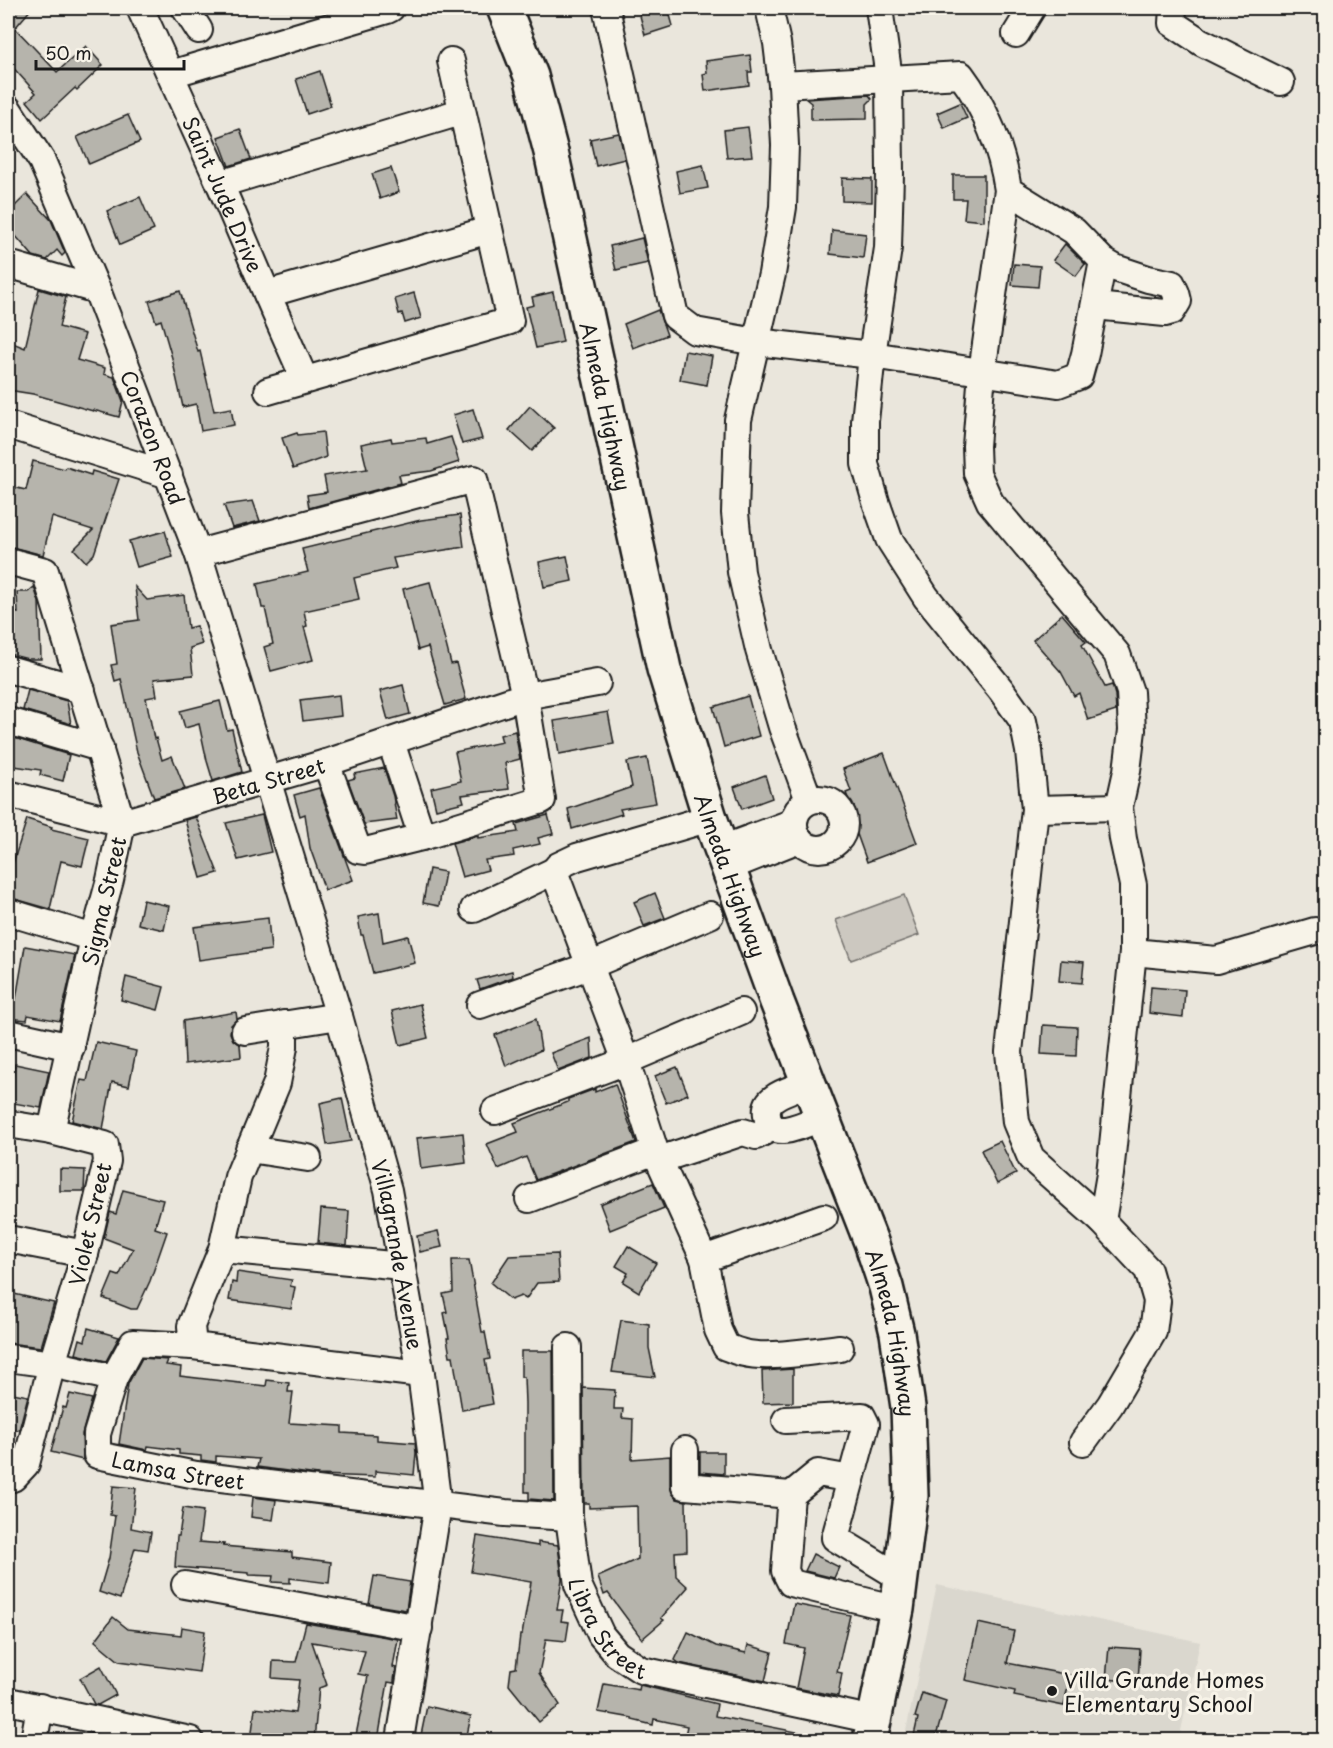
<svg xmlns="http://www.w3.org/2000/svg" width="1333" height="1748" font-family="'Playpen Sans',sans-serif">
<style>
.built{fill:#dad7ce}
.green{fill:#ccc8c0;stroke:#74726e;stroke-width:1.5}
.building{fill:#b6b4ac;stroke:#1c1c1c;stroke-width:1.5}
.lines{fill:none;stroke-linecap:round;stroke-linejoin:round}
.minor-casing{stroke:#1c1c1c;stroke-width:30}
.highway-casing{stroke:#1c1c1c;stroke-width:38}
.minor{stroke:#f7f3e8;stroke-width:26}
.highway{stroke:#f7f3e8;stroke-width:33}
.poi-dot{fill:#1c1c1c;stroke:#f7f3e8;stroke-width:2}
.labels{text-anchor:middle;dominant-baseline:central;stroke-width:6;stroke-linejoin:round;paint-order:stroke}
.street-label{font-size:21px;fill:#1c1c1c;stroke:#f7f3e8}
.poi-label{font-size:21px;fill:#1c1c1c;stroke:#f7f3e8;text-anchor:start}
</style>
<rect width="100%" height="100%" fill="#eae6dc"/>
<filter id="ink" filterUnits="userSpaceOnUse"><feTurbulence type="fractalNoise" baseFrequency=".0167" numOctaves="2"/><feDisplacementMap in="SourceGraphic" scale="12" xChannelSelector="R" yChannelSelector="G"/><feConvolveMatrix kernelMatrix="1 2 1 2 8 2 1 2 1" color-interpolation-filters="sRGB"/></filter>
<g filter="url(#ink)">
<path class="built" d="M937 1585 1200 1642 1179 1740H904Z"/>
<path class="green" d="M904 895 919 935 851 960 836 920Z"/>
<g class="building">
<path d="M8 8H32L15 28 57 72 86 46 103 65 77 90 75 88 42 119 27 101 36 93 8 62Z"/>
<path d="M638 8H668L673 26 645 35Z"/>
<path d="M750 55 752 72H748L749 85 705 91 703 74 707 73 706 61Z"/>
<path d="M320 71 331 106 307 114 296 79Z"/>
<path d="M869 95 872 99 867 104V119L811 120V103L806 99Z"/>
<path d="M960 103 967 118 944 128 937 113Z"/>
<path d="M128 115 140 142 89 164 77 137Z"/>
<path d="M748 127 752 156 727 158 724 130Z"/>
<path d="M240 129 251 159 229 166 218 137Z"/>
<path d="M619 133 625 159 596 166 590 139Z"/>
<path d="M703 165 708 188 680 193 676 171Z"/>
<path d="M391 168 399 192 380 199 372 174Z"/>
<path d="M953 175H984V221L964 219 966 199H953Z"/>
<path d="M842 178 872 179V202L842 201Z"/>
<path d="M27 194 51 220 65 253 62 256 57 250 47 260 33 256 8 227V213Z"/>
<path d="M140 197 154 230 120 245 107 211Z"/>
<path d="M832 230 866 234 863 258 830 254Z"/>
<path d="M642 238 648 263 616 270 610 246Z"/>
<path d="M1065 244 1085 264 1076 276 1053 260Z"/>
<path d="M1014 264 1040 266 1038 287 1012 285Z"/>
<path d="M39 289 66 297 59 327 85 334 77 360 105 368 104 374 114 377 123 401 119 417 93 410V411L33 394 8 390V341L25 348Z"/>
<path d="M180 291 198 352 200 351 214 411 231 408 234 425 201 431 196 404 183 407 172 358 161 320 156 322 149 301Z"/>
<path d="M553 292 563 342 536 348 526 307 534 305 532 297Z"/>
<path d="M414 293 421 318 405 323 402 313 399 314 395 299Z"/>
<path d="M658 310 667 335 633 348 624 324Z"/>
<path d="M685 351 712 356 707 385 680 380Z"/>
<path d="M530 406 554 428 532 451 509 430Z"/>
<path d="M473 409 482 439 462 444 453 415Z"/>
<path d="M323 432 326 457 293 469 282 438 297 433 298 435Z"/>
<path d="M451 437 459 462 431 471 399 475 401 483 309 508 307 495 327 492 324 476 367 469 361 444 391 438 392 442 426 438 427 444Z"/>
<path d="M33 461 65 469 66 467 91 475 92 471 119 479 94 554 86 562 74 549 93 530 52 517 43 555 8 546V486L26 490Z"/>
<path d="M253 501 260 521 232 528 224 505Z"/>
<path d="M460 515 464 547 393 558 396 568 354 578 359 599 304 611 307 626 304 627 313 660 271 671 264 647 273 644 265 608H262L257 584 308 572 302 549 421 520Z"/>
<path d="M165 531 173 557 137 567 129 541Z"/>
<path d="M567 556 572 581 544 587 539 562Z"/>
<path d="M430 582 451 664 456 663 466 699 445 705 428 647 418 650 403 589Z"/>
<path d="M34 587 39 602 41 659H28L8 654V611L18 613 17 592H28Z"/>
<path d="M135 587 147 600 184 595 188 628 196 626 202 644 190 648 193 675 154 679 157 696 146 698 154 739 156 738 162 760 172 756 185 789 154 798 137 752 121 679 115 681 111 665 117 664 111 624 139 620Z"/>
<path d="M1062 614 1086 642 1082 645 1105 687 1112 685 1115 695 1116 711 1088 720 1079 693 1074 696 1061 672 1033 640Z"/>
<path d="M403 685 410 714 388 720 380 691Z"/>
<path d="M28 690 67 701 71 724 23 710Z"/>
<path d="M339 695 341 716 303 721 300 700Z"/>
<path d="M748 696 759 736 724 747 713 707Z"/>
<path d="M220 701 227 730 232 729 242 772 213 781 207 761 199 724 185 728 180 711Z"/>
<path d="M608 712 614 744 559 754 554 721Z"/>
<path d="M515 731 520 759 505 763 509 789 462 795 464 802 436 809 431 788 461 781 455 752 502 742 500 735Z"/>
<path d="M8 736 69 755 63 781 40 775 41 770 8 765Z"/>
<path d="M884 753 917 843 867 862 853 823 857 821 846 793 851 791 843 769Z"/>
<path d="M647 758 656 803 620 809 622 814 572 829 568 809 632 787 627 762Z"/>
<path d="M384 768 393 796 397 820 364 824 348 780 355 778 354 774Z"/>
<path d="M765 775 772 798 742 809 734 787Z"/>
<path d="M319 788 353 880 325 890 310 848 305 814 300 816 294 795Z"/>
<path d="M262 815 271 852 238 860 226 823Z"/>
<path d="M548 815 553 834 538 838 540 844 513 850 514 856 485 860 488 870 462 877 452 843 478 836V838L518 832 516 824Z"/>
<path d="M196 817 218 873 201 878 185 820Z"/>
<path d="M27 819 52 827 51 829 89 838 82 866 61 861 50 909 8 897V862L13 863Z"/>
<path d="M429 869 445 872 439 906 423 903Z"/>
<path d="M655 893 665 918 644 926 634 902Z"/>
<path d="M143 900 169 906 164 930 138 924Z"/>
<path d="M379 913 383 942 408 936 415 963 373 973 363 935H361L358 917Z"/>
<path d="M268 918 271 950 199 960 194 927Z"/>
<path d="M25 946 75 955 60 1021 28 1015 27 1020 8 1018 9 998 16 999Z"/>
<path d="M1061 960 1084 962 1082 983 1059 981Z"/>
<path d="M512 971 513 977 480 989 477 980Z"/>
<path d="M126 977 164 987 158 1010 121 1000Z"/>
<path d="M1151 987 1185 990 1183 1017 1149 1013Z"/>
<path d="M420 1004 428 1038 400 1045 392 1011Z"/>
<path d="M236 1012 237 1019 231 1025 230 1033 233 1040 240 1045 241 1057 185 1064 183 1021Z"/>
<path d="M536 1019 541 1050 506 1066 495 1035Z"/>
<path d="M1043 1025 1077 1027 1076 1056 1041 1054Z"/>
<path d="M591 1038 592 1058 558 1071 551 1053Z"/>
<path d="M96 1042 136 1051 129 1086 112 1082 103 1129 72 1121 81 1080 87 1081Z"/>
<path d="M15 1064 49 1071 41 1108 8 1102Z"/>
<path d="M677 1067 688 1094 666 1103 655 1076Z"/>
<path d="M615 1084 636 1142 536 1180 526 1157 498 1169 487 1144 518 1132 514 1123 568 1102V1099L595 1089V1092Z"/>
<path d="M342 1098 351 1141 327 1145 320 1103Z"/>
<path d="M463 1133 466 1163 421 1169 417 1138Z"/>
<path d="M1000 1141 1016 1174 997 1184 981 1150Z"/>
<path d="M60 1169 85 1170 84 1191H60Z"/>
<path d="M653 1183 664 1208 610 1230 600 1204Z"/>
<path d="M123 1190 163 1200 155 1228 167 1232 150 1281 137 1309H131L103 1298 113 1274 119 1276 133 1249 104 1238 110 1212 116 1214Z"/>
<path d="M321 1209 349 1211 347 1246 318 1243Z"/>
<path d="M438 1231 442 1247 420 1252 417 1236Z"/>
<path d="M628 1246 656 1263 639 1292 623 1282 628 1273 616 1266Z"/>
<path d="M557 1254 559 1282 537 1283 526 1299 521 1296 511 1300 491 1283 509 1256Z"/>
<path d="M452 1260H469L482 1332H485L490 1359 485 1360 493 1404 462 1410 453 1356H450L447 1338H449L444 1313 447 1312 443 1294 453 1292Z"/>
<path d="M237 1272 292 1280 290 1286 295 1287 291 1309 229 1300 232 1282 236 1283Z"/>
<path d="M14 1294 54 1303 41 1347 8 1343V1323Z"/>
<path d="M621 1320 649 1324V1348L655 1377 612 1372Z"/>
<path d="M88 1328 119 1337 106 1361 76 1354 80 1339 85 1341Z"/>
<path d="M521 1351H553L554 1501 529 1499V1492H525V1403L524 1377H521Z"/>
<path d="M142 1358 168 1360 166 1365 181 1367 180 1376 266 1386 267 1380 289 1383 288 1392H293L289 1423 342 1426V1433L377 1435V1440L415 1443 416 1453 414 1475 375 1471V1477L318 1475 257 1467 259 1459 216 1456V1462L201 1460V1456L179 1454V1450L148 1446 147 1450 119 1444 128 1384Z"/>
<path d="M793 1369V1402L763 1403 762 1371Z"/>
<path d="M583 1388 615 1390 614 1409H623L622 1418 633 1419 632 1459 670 1456V1486L672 1493 677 1499 686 1501 687 1551 675 1552 676 1576 688 1587 661 1618 664 1620 642 1639 608 1593 604 1595 598 1577 638 1559 637 1506 589 1508V1503H584Z"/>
<path d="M8 1392 28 1396 19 1430 8 1428Z"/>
<path d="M70 1394 92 1399 82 1434 83 1460 51 1452 63 1407 66 1408Z"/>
<path d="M700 1452H724V1474L700 1472Z"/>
<path d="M113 1486 136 1488 131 1528 151 1532 148 1550 135 1548 120 1599 99 1592 109 1558 115 1516 110 1515Z"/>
<path d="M253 1497 276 1500 273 1520 251 1517Z"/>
<path d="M183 1508 203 1511 199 1542 224 1544 223 1546 292 1552V1557L331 1562 329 1583 290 1578V1583L272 1582 273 1576 249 1575V1573L175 1567 177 1536H179Z"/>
<path d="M477 1536 538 1546V1542L558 1545 562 1579 557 1610H563L561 1621 569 1622 566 1641 546 1639 539 1673 560 1705 539 1722 509 1685 511 1669 516 1668 520 1635H522L531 1582 471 1572Z"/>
<path d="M813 1554 839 1567 834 1578 805 1571Z"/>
<path d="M374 1576 410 1582 406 1610 369 1604Z"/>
<path d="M794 1604 850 1615 837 1672 842 1673 838 1696 796 1688 804 1648 786 1644Z"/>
<path d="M113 1617 128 1629 181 1635 182 1627 205 1631 199 1672 119 1661 95 1641Z"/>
<path d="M306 1623 398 1639 393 1667 396 1668 394 1680V1683L388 1682 378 1740H355L368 1676 358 1674 365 1651 312 1642 327 1685 319 1688 314 1740H251L255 1708 295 1713 299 1680 272 1678 273 1661 296 1662Z"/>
<path d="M978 1623 1014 1631 1007 1663 1070 1675 1064 1706 1014 1696 1015 1691 965 1680Z"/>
<path d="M688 1632 716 1646 746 1653 748 1645 772 1652 765 1681 679 1663 675 1660Z"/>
<path d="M1109 1647 1140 1649 1138 1682 1106 1679Z"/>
<path d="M101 1666 116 1695 98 1705 94 1704 80 1678Z"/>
<path d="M604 1684 639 1690 640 1685 717 1704 715 1716 802 1733 801 1740H684L687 1726 654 1719 653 1725 632 1720V1718L598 1712Z"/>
<path d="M922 1693 946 1701 935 1740H913L918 1718 915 1717Z"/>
<path d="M427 1706 471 1716 466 1740H420Z"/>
</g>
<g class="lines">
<g class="minor-casing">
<g id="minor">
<path id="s1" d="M140 8 220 184 267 294 305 380"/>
<path d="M185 8 199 30"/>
<path d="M606 8 675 316 695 331 756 342 872 355 1058 384 1079 376 1085 354 1103 261"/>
<path d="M769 8 777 43 782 85 785 145 783 207 772 274 738 420 735 513 741 572 759 650 782 727 809 800"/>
<path d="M879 8 889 78 890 174 888 248 872 355 865 421V464L876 502 889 539 926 597 1001 690 1023 721 1029 751 1035 809 1009 1052 1016 1122 1031 1158 1102 1221 1148 1270 1157 1301 1153 1332 1110 1405 1083 1442"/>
<path d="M1173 8 1172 23 1201 42 1281 82"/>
<path d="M1016 34 1032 8"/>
<path d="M171 74 387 10 391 8"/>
<path d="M782 85 961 75C986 108 1002 150 1008 190L982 372 976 446 977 473 990 502 1117 654 1130 692 1132 730 1127 771 1119 807 1123 839 1133 885V952L1110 1174 1102 1221"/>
<path id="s2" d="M8 109 42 161 97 290 198 553 339 1016 388 1190 421 1374 438 1505 400 1740"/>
<path d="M220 184 461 112"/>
<path d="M1008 190 1074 231 1103 261 1115 268 1148 279 1172 284 1176 293 1178 301 1172 311 1165 313 1095 306"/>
<path d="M8 264 97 290"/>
<path d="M267 294 489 230"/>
<path d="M268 391 510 321 451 61"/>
<path d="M8 425 169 475"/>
<path d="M198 553 474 479 525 696 542 800 422 837 365 851 358 850 326 763"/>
<path d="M8 561 45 571 122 823 110 880 94 938 51 1131"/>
<path d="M8 669 82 690"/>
<path d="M8 721 100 748"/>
<path d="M391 742 422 837"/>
<path id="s3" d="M8 794 122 823 326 763 525 696 597 683"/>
<circle cx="819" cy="824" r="25"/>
<path d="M1035 809 1119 807"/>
<path d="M710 818 577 857 558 866 554 871 626 1061 655 1151 704 1259 718 1330 726 1347C732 1349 738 1352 744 1353 768 1359 815 1351 840 1348"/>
<path d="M722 849 794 822"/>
<path d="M729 867 799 839"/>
<path d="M474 909 554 871"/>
<path d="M8 912 94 938"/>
<path d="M1133 952 1216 960 1315 931"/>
<path d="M480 1005 589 966 710 915"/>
<path d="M284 1024V1047L277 1083 238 1177 222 1249 191 1326 193 1346 421 1374"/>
<path d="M245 1031 339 1016"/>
<path d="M8 1033 71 1047"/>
<path d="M808 1083C797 1088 783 1091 774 1098 768 1102 766 1108 767 1115 770 1144 807 1123 822 1117"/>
<path d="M495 1111 626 1061 741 1012"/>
<path d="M8 1124 51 1131 105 1145 107 1161 85 1254 52 1364 26 1464 13 1478 8 1479"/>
<path d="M249 1149 308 1158"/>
<path d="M659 1160 743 1132 756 1136 773 1127"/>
<path d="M529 1199 655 1151"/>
<path d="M8 1239 85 1254"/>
<path d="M222 1249 402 1266"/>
<path d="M704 1259 824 1217"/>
<path id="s4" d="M193 1346 133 1343 114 1378 97 1434V1455L196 1475 505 1513 569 1517"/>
<path id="s5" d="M568 1347 569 1517 578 1585 601 1635 617 1654 641 1670 874 1720"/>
<path d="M8 1358 52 1364 114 1378"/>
<path d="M786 1420 862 1416 866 1424 835 1538 901 1578"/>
<path d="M685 1450V1486L791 1495 785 1571 791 1583 897 1609"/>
<path d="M791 1495 818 1473 851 1479"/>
<path d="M185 1585 419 1628"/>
<path d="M8 1701 190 1740"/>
<path d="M34 1740 40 1707"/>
</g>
</g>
<g class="highway-casing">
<g id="highway">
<path id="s6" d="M504 8 531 76 551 152 664 669 710 818 777 1002 871 1242 886 1287 897 1333 908 1407 911 1496 897 1609 870 1740"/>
</g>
</g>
<use href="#minor" class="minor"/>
<use href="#highway" class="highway"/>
</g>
</g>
<circle class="poi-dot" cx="1052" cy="1691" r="6"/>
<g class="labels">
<g class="street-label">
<text stroke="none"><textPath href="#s1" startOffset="204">Saint Jude Drive</textPath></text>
<text stroke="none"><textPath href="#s6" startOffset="412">Almeda Highway</textPath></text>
<text stroke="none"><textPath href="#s2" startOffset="360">Corazon Road</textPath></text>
<text stroke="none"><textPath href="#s3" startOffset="270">Beta Street</textPath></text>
<text stroke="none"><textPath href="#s6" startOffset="898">Almeda Highway</textPath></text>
<text transform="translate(103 901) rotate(-77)">Sigma Street</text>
<text transform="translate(89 1224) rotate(-77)">Violet Street</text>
<text stroke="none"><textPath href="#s2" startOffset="1214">Villagrande Avenue</textPath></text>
<text stroke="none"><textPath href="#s6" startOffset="1384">Almeda Highway</textPath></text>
<text stroke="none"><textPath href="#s4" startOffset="262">Lamsa Street</textPath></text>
<text stroke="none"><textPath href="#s5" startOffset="292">Libra Street</textPath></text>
</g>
<g class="poi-label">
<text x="1064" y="1679">Villa Grande Homes<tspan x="1064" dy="24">Elementary School</tspan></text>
</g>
</g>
<rect width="1333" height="1748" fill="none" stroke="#f7f3e8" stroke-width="30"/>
<rect x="15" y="15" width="1303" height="1718" fill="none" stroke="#1c1c1c" stroke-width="2" filter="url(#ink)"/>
<path d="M36 60v9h148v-9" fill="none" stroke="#1c1c1c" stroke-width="3"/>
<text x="45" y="60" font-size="18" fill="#1c1c1c" stroke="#f7f3e8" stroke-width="4.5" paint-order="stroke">50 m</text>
</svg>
